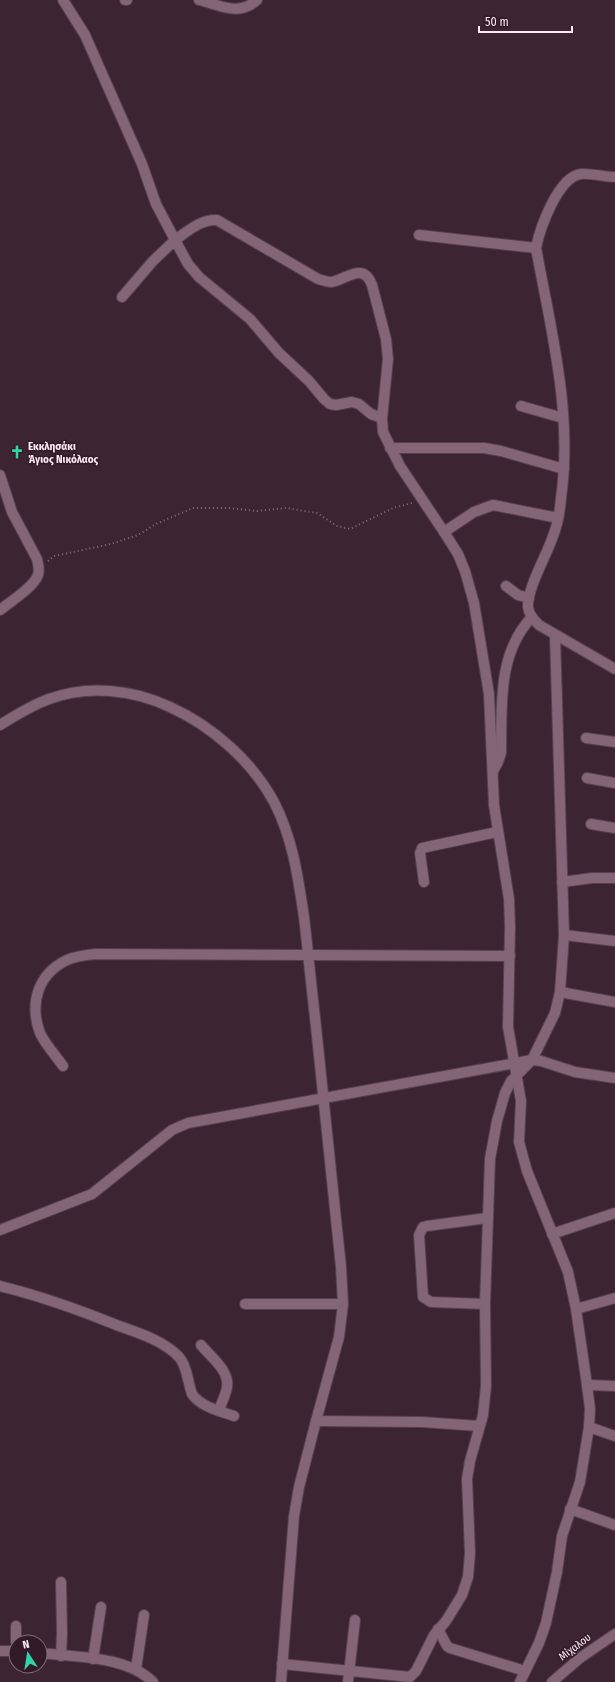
<svg xmlns="http://www.w3.org/2000/svg" width="615" height="1682" font-family="'Fira Sans Condensed',sans-serif">
<style>
.lines{fill:none;stroke-linecap:round;stroke-linejoin:round}
.minor-casing{stroke:#57404e;stroke-width:12}
.tertiary-casing{stroke:#57404e;stroke-width:12}
.path{stroke:#846f7c;stroke-width:2;stroke-dasharray:1 3;stroke-linecap:butt}
.minor{stroke:#846477;stroke-width:10}
.tertiary{stroke:#846477;stroke-width:10}
.labels{text-anchor:middle;dominant-baseline:central;stroke-width:3;stroke-linejoin:round;paint-order:stroke}
.poi-label{font-size:11px;font-weight:bold;fill:#fbe9f3;stroke:#321a29;text-anchor:start}
.street-label{font-size:11px;fill:#fbe9f3;stroke:#321a29}
</style>
<rect width="100%" height="100%" fill="#3c2433"/>
<g class="lines">
<g class="minor-casing">
<g id="minor">
<path d="M125 0H127"/>
<path d="M199 0C220 5 238 17 257 0"/>
<path d="M615 177C604 177 592 173 581 174 558 177 540 228 536 248 551 330 573 414 561 498 560 511 558 524 553 536 547 555 527 588 528 607 529 615 534 620 539 625L615 669"/>
<path d="M419 235 536 248"/>
<path d="M122 297 153 261 175 240 188 264 199 277 250 319 279 353 309 381 324 399 330 404 336 405 352 402 359 404 371 414 382 418"/>
<path d="M521 406 563 418"/>
<path d="M390 448H484L501 451 564 469"/>
<path d="M0 475 12 512 37 559C38 564 40 569 38 575 34 587 10 602 0 610"/>
<path d="M444 532 474 512 493 505 558 518"/>
<path d="M506 586 518 595 529 598"/>
<path d="M0 725C16 715 32 705 49 699 88 685 132 689 170 707 212 726 252 761 274 802 293 839 298 877 304 917 308 951 311 984 315 1017 323 1100 332 1183 341 1267L343 1304 339 1337 316 1421 299 1487 294 1516 281 1682"/>
<path d="M586 738 615 742"/>
<path d="M493 771 498 762 501 753C502 707 497 653 532 617"/>
<path d="M587 778 615 783"/>
<path d="M591 824 615 828"/>
<path d="M424 882 420 853 422 848 497 832"/>
<path d="M562 882 592 878H615"/>
<path d="M564 935 615 941"/>
<path d="M560 992 615 1002"/>
<path d="M63 1066C56 1056 45 1044 40 1033 29 1003 38 974 67 960 75 956 86 955 95 954L510 956"/>
<path d="M0 1230 92 1194 172 1130 188 1123 532 1060 541 1061 575 1072 615 1078"/>
<path d="M552 1234 615 1213"/>
<path d="M0 1286C41 1296 80 1310 119 1326 139 1333 164 1341 179 1357 187 1366 188 1383 192 1394 201 1407 220 1411 234 1416"/>
<path d="M245 1304H343"/>
<path d="M485 1304 431 1302 423 1297 419 1235 423 1227 427 1226 487 1218"/>
<path d="M576 1309 615 1298"/>
<path d="M201 1345C210 1356 230 1371 227 1387 226 1395 221 1403 219 1411"/>
<path d="M587 1385 615 1386"/>
<path d="M316 1421 422 1422 479 1426"/>
<path d="M589 1427 615 1436"/>
<path d="M570 1509 615 1525"/>
<path d="M438 1629 447 1646 450 1648 525 1671"/>
<path d="M16 1642V1626"/>
<path d="M0 1651H16"/>
<path d="M40 1653C75 1657 127 1656 153 1682"/>
<path d="M61 1656 62 1633 61 1582"/>
<path d="M93 1659 101 1607"/>
<path d="M282 1664 410 1677 416 1671 434 1635 446 1621 462 1595 468 1577 470 1553 467 1479 470 1461 483 1415 486 1386 485 1304 490 1159 497 1121 505 1093 511 1081 532 1060 555 1013 560 992 564 935 555 635"/>
<path d="M136 1669 144 1615"/>
<path d="M348 1682 355 1620"/>
<path d="M552 1682 580 1658 615 1634"/>
</g>
</g>
<g class="tertiary-casing">
<path id="tertiary" d="M63 0 85 35 142 164 156 204 175 240C188 231 201 219 217 220L318 279C322 280 326 282 331 282 346 280 363 261 372 285L386 339 388 359 382 419 383 432 400 466 444 532 458 554 465 571 474 603 489 694 494 805 509 899 510 926 508 1027 521 1101 519 1142 527 1171 568 1272 576 1309 587 1385 590 1409 589 1427 580 1482 562 1536 557 1572 546 1623 539 1643 520 1682"/>
</g>
<path class="path" d="M48 561 54 556 111 544 138 535 156 524 193 508H229L257 511 286 508 317 513 337 526 350 529 393 508 412 503"/>
<use href="#minor" class="minor"/>
<use href="#tertiary" class="tertiary"/>
</g>
<defs>
<g id="church-bare" transform="scale(1.08)"><path d="M-1.2-6h2.4v3.5h3.3v2.4h-3.3V6h-2.4V-.1h-3.3v-2.4h3.3Z" fill="#33d4a8" stroke="#321a29" stroke-width="2.5" paint-order="stroke"/></g>
</defs>
<g fill-rule="evenodd">
<use href="#church-bare" x="17" y="452"/>
</g>
<g class="labels">
<g class="poi-label">
<text x="28" y="446">Εκκλησάκι<tspan x="28" dy="13">Άγιος Νικόλαος</tspan></text>
</g>
<g class="street-label">
<text transform="translate(575 1647) rotate(-37)">Μίχαλου</text>
</g>
</g>
<g transform="translate(28 1654) rotate(348)"><circle r="19" fill="#321a29" stroke="#826d7a"/>
<path d="M0-3L7 15L0 10L-7 15Z" fill="#33d4a8"/>
<text y="-6" font-size="11" font-weight="bold" text-anchor="middle" fill="#fbe9f3">N</text>
</g>
<path d="M479 26v6h93v-6" fill="none" stroke="#fbe9f3" stroke-width="2"/>
<text x="485" y="26" font-size="12" fill="#fbe9f3" stroke="#321a29" stroke-width="3" paint-order="stroke">50 m</text>
</svg>
